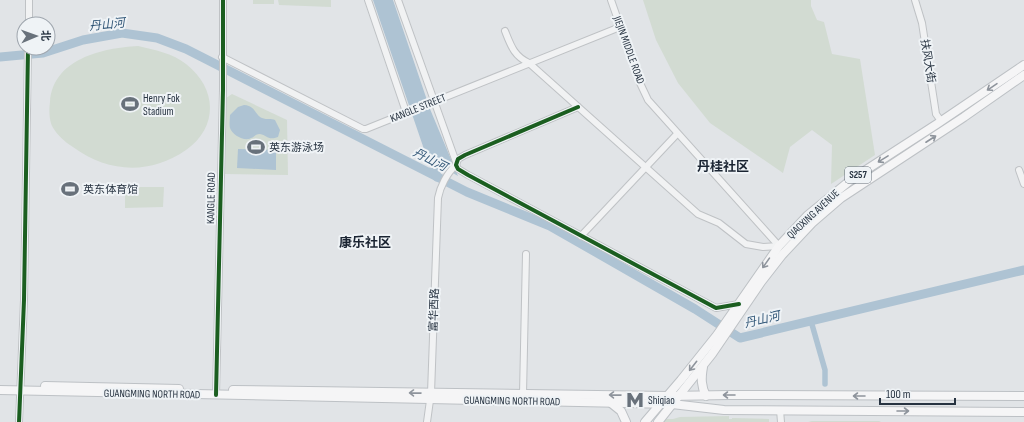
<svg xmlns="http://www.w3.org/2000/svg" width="1024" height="422" font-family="'Sofia Sans Condensed','Noto Sans SC',sans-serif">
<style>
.green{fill:#d2dbd2}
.water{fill:#aec3d3}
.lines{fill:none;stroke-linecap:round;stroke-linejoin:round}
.canal{stroke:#aec3d3;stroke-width:5.5}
.river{stroke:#aec3d3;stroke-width:9}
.minor-casing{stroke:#bfc2c5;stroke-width:8}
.major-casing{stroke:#bdc1c5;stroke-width:10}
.minor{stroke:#f1f2f3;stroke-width:6}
.major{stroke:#f5f5f6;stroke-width:8}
.cycleway-casing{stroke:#eff3f6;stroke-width:6}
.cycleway{stroke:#1b5e20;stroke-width:4}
.oneway{stroke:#8e949c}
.labels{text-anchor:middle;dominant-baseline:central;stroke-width:4;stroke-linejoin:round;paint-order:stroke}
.shield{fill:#eff3f6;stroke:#636d77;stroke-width:1}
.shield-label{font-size:10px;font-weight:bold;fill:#273341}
.street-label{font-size:11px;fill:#273341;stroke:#eff3f6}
.poi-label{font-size:11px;fill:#273341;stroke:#eff3f6;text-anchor:start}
.water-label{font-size:12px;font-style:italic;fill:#305576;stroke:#eff3f6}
.quarter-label{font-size:13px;font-weight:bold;fill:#1a2432;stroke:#eff3f6}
</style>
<rect width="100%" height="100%" fill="#e1e4e7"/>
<g class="green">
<rect x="253" y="0" width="21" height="4"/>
<path d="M278 0H331V7L279 5Z"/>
<path d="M643 0H811V6L817 20 824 22 832 54 860 59 875 155 831 184 832 145 812 130 790 147 783 173 710 123 678 83 656 40Z"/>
<path d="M138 46C155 50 172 53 186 64 217 88 219 127 186 150 150 175 108 173 73 147 65 142 57 135 52 126 49 119 49 109 50 102 53 59 102 48 138 46Z"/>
<path d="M232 94 287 120 288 175 225 174 226 98Z"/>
<path d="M125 187H164L163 207 125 208Z"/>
<path d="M729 416V419H732V418L769 419V422H662L664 419H673L680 417Z"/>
<path d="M812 421H879L881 422H808Z"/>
</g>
<g class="water">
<path d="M373 0H393L430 109 458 176 427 158Z"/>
<path d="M244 105C256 106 254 114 262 118 267 120 271 118 275 120L280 130 278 137C268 141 267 135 260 134 255 134 255 137 251 138 245 142 232 135 230 128 229 124 230 119 230 115L238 107Z"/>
<path d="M238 149 276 150V170L237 168Z"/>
</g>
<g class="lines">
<path class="canal" d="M811 321 825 370V384"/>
<g class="river">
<path d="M0 57 43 53 83 40 122 33 157 38 186 49 467 192 550 226 695 309 740 338 1024 270"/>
<path d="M429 149 437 177"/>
</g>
<g class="minor-casing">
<g id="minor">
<path d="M368 0 406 112"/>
<path d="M398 0 456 162"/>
<path d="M611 0 640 83 648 100 779 246"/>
<path d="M915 0 922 23 936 114 941 121"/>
<path d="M29 24V0"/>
<path d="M505 31C511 46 514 56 529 63L698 214 719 223 746 244 763 247 779 246"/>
<path d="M222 57 363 129H366L620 27"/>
<path d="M578 107 465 155 458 159 456 165 458 169 468 175 716 308 739 304"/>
<path d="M1019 170 1024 184"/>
<path d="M581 236 677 134"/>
<path d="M523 394 526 254"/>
<path d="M216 395 223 90V0"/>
<path d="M780 410 781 422"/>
<path d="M19 422 24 300 28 48"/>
<path d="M427 422 431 393 438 198C440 187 447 173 456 165"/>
</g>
</g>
<g class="major-casing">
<g id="major">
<path d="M703 367C701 378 701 386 706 396"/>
<path d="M45 386 179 389"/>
<path d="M0 390 672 404 724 410 1024 412"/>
<path d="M233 390 668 396 729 395 1024 396"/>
<path d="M611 403 621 411 626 422"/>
<path d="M645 422 681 380 717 335 779 246 808 215 852 179 937 124 1024 65"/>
<path d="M658 422 712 354 761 282 782 255 812 223 841 198 964 117 1024 75"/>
</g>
</g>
<use href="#minor" class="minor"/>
<use href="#major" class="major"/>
<g class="cycleway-casing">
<g id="cycleway">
<path d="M578 107 465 155 458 159 456 165 458 169 468 175 716 308 739 304"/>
<path d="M216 395 223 90V0"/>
<path d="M19 422 24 300 28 48"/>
</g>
</g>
<use href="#cycleway" class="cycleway"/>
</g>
<defs><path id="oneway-shaft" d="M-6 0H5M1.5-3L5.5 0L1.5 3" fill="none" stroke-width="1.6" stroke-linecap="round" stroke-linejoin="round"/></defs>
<g class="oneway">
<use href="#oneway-shaft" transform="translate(992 87) rotate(146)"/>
<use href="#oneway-shaft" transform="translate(931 139) rotate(-33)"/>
<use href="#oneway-shaft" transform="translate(883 159) rotate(148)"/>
<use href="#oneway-shaft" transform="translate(766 263) rotate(125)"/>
<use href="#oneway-shaft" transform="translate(693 366) rotate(128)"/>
<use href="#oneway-shaft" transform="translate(415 393) rotate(-179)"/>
<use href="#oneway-shaft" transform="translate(615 395) rotate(-179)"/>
<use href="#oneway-shaft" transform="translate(729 395) rotate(180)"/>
<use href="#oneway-shaft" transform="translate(859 396) rotate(180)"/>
<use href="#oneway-shaft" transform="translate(903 411)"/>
</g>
<defs>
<g id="stadium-bare" transform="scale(1.38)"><path d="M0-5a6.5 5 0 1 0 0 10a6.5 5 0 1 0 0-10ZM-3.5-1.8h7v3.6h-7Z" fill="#68717b" stroke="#eff3f6" stroke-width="2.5" paint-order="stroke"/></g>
<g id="metro-bare" transform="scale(1.38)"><path d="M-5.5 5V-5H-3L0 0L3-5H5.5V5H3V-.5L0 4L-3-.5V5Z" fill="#68717b" stroke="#eff3f6" stroke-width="2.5" paint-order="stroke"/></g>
</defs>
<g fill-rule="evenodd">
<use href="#stadium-bare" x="130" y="104"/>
<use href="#stadium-bare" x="256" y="147"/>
<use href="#stadium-bare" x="70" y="189"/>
<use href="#metro-bare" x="635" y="400"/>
</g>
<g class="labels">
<rect class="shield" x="845" y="167" width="26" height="16" rx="3"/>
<g class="shield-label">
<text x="858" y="175">S257</text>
</g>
<g class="street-label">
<text transform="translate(629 50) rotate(70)">JIEJIN MIDDLE ROAD</text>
<text transform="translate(928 61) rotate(81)">扶风大街</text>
<text transform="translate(418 108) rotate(-22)">KANGLE STREET</text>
<text transform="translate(211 198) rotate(-89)">KANGLE ROAD</text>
<text transform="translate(813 214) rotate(-43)">QIAOXING AVENUE</text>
<text transform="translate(434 310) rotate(-88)">富华西路</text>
<text transform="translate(152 394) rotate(1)">GUANGMING NORTH ROAD</text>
<text transform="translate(512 401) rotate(1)">GUANGMING NORTH ROAD</text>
</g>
<g class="poi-label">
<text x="143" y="98">Henry Fok<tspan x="143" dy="13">Stadium</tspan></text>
<text x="269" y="147">英东游泳场</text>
<text x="83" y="189">英东体育馆</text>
<text x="648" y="400">Shiqiao</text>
</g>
<g class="water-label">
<text transform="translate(107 25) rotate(-6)">丹山河</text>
<text transform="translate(430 160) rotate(27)">丹山河</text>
<text transform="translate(762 320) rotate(-13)">丹山河</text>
</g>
<g class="quarter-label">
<text x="723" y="167">丹桂社区</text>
<text x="365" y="243">康乐社区</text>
</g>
</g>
<g transform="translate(36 36) rotate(88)"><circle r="19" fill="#eff3f6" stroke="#9fa6ae"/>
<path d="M0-3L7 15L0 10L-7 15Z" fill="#68717b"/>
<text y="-6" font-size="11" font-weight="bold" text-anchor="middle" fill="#273341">北</text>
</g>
<path d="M880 398v6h75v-6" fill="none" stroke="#273341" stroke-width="2"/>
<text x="886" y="398" font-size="12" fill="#273341" stroke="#eff3f6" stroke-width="3" paint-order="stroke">100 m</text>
</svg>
